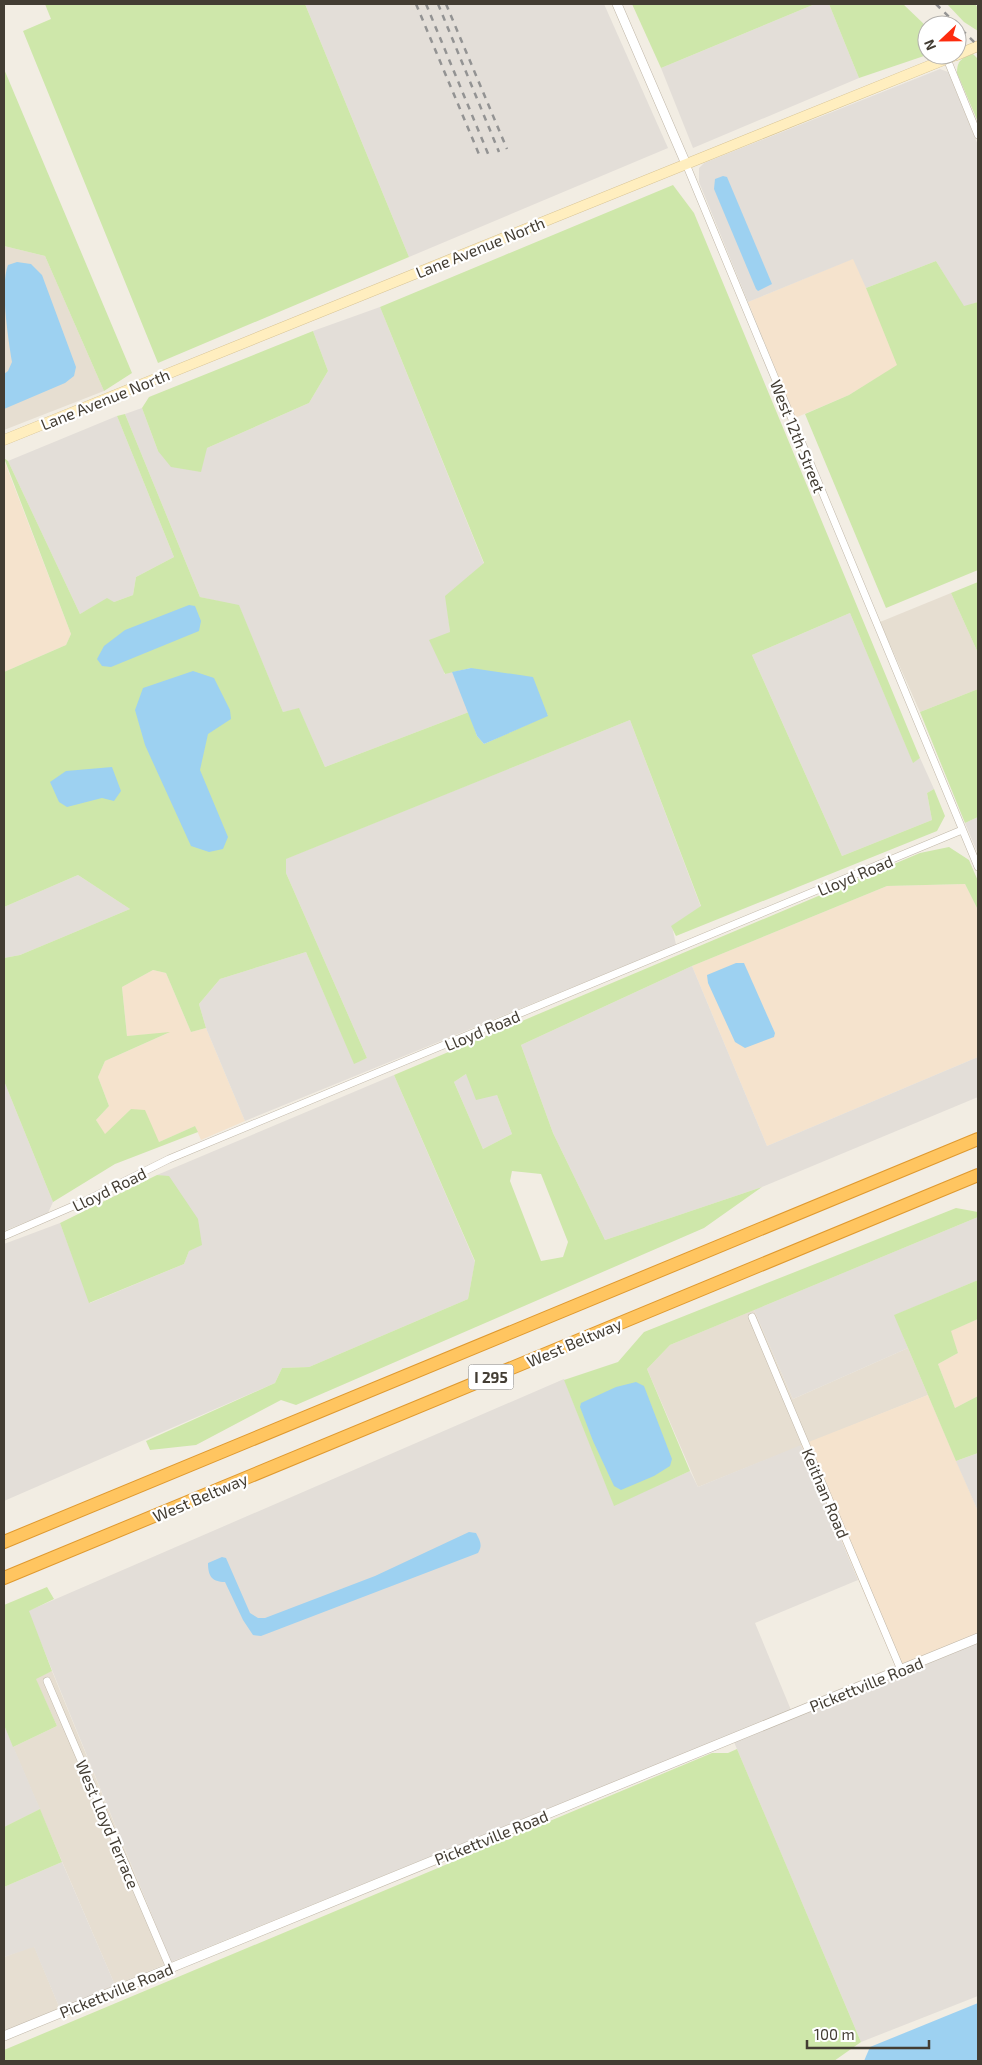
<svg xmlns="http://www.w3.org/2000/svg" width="982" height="2065" font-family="'Exo 2',sans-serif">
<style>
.residential{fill:#e6ded1}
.commercial{fill:#f5e3cd;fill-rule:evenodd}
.industrial{fill:#e3ded8}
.green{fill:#cee7aa;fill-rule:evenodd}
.water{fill:#9dd1f1}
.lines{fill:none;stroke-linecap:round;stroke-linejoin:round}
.minor-casing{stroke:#c0b7a8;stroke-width:8}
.tertiary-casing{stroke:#c0b7a8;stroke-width:10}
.secondary-casing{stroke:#d6c293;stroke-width:11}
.motorway-casing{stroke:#df992f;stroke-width:14}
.minor{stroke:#fff;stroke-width:7}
.tertiary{stroke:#fff;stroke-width:9}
.secondary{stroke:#ffeebf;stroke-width:10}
.motorway{stroke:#ffc560;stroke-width:12}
.rail{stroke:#939393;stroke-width:2.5;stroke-dasharray:6 6;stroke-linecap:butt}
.labels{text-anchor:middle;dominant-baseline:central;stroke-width:4.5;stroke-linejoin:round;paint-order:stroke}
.shield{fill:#fff;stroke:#7b7770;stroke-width:1}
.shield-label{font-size:15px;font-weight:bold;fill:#433d33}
.street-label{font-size:16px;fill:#433d33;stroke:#fff}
</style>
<rect width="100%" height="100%" fill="#f2ede3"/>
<g class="residential">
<path d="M4 246 45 256 104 391 4 430Z"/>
<path d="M951 593 978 653V689L920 712 880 622Z"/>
<path d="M754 1310 793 1399 908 1348 928 1395 698 1487 647 1369 670 1345Z"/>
<path d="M52 1671 171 1962 115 1985 13 1747 57 1726 35 1678Z"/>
<path d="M34 1946 60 2009 4 2031V1957Z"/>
</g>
<g class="commercial">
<path d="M854 258 898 365 849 395 795 418 748 302Z"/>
<path d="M4 460 71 634 66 645 4 672Z"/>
<path d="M965 884 978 910V1057L767 1146 692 966 887 886ZM765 1011 775 1033 735 1042Z"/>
<path d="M153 970 166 973 191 1032 206 1028 245 1121 201 1140 195 1126 159 1142 131 1109 105 1135 96 1120 109 1106 98 1077 105 1061 168 1033 127 1036 122 987Z"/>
<path d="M978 1319V1396L955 1408 938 1364 958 1353 950 1331Z"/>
<path d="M928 1395 978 1511V1633L896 1668 801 1445Z"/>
</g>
<g class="industrial">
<path d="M305 4H604L668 148 409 257Z"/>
<path d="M815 4H829L859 78 693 148 661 68Z"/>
<path d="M940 69 948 72 978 145V302L964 307 936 261 866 288 853 259 748 302 699 182V168L704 163Z"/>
<path d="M380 307 484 564 446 596 450 632 444 674 452 672 469 712 325 767 299 709 283 712 239 606 200 597 125 414 142 408 158 451 207 448 309 403 328 371 313 331Z"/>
<path d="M117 416 174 557 136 577 133 595 114 602 107 599 80 614 8 461Z"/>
<path d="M850 613 913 762 920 758 934 789 927 793 932 820 842 856 752 655Z"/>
<path d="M630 720 701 907 672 926 676 945 245 1121 206 1028 199 1004 220 979 306 952 354 1063 367 1058 286 873 285 859Z"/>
<path d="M978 817V854L965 823Z"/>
<path d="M78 875 130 909 20 955 4 958V907Z"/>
<path d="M692 966 767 1146 978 1057V1097L762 1187 605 1240 553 1133 521 1045Z"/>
<path d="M466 1074 497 1095 512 1134 483 1149 454 1082Z"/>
<path d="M394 1075 475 1262 468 1299 309 1367 282 1368 275 1383 4 1501V1244L60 1223 90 1303 184 1264 189 1251 169 1177 157 1175Z"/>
<path d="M4 1081 53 1202 48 1213 4 1231Z"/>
<path d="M978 1217V1280L895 1315 908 1348 793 1399 754 1310Z"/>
<path d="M564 1379 614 1505 690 1471 698 1487 801 1445 858 1580 755 1623 791 1710 171 1962 28 1611Z"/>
<path d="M978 1453V1511L956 1461Z"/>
<path d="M978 1643V1996L861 2042 734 1742Z"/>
<path d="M4 1725 40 1809 4 1827Z"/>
<path d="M62 1862 115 1985 60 2009 34 1947 4 1957V1887Z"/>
</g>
<g class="green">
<path d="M45 4H305L409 257 158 363 23 31 51 19Z"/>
<path d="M632 4H815L661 68Z"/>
<path d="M829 4H903L927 27V55L859 78Z"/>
<path d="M947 4H975L978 8V31L964 22Z"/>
<path d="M973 54 978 59V122L957 73C957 60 962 58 973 54Z"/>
<path d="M4 69 132 373 104 391 45 256 4 246Z"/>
<path d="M673 185 694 213 920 758 913 763 850 613 752 655 842 856 932 820 927 793 934 789 945 816 937 831 676 936 671 926 701 906 630 720 286 859V873L367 1058 354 1064 306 952 220 979 199 1004 206 1028 191 1032 166 973 153 970 122 987 127 1036 170 1032 105 1061 98 1077 109 1106 96 1120 105 1134 131 1109 145 1110 159 1142 195 1126 198 1132 115 1164 53 1202 4 1081V958L20 955 130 909 78 875 4 907V672L66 645 71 634 4 458 8 461 80 614 107 598 114 602 133 595 136 577 174 557 117 416 125 414 200 597 239 605 283 712 299 708 325 767 469 712 477 736 484 744 548 715 471 668 445 674 429 640 450 632 445 596 484 563 380 307Z"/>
<path d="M936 261 964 306 978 302V570L886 608 805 414 849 395 897 365 866 288Z"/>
<path d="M313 331 328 371 309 403 207 448 201 472 171 467 158 451 142 408 149 397Z"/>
<path d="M978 582V653L951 593Z"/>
<path d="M978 689V817L965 823 920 712Z"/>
<path d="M949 847 969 860 978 881V910L965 884 887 886 692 966 521 1045 553 1133 605 1240 762 1187 704 1228 296 1405 281 1400 196 1445 150 1450 146 1441 275 1383 282 1368 309 1367 468 1299 475 1261 394 1075 920 853ZM466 1074 476 1100 497 1095 512 1134 483 1149 454 1082ZM512 1171 541 1174 568 1242 563 1257 541 1261 510 1181Z"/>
<path d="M157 1175 169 1176 198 1219 202 1245 189 1251 184 1264 89 1303 60 1223Z"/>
<path d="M956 1208 978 1212V1217L670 1345 647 1369 690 1471 614 1506 564 1380 618 1362 644 1332Z"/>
<path d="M978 1280V1319L951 1331 958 1353 938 1364 955 1408 978 1396V1453L956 1461 894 1315Z"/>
<path d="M47 1587 54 1599 29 1611 52 1671 36 1679 57 1726 13 1747 4 1725V1605Z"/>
<path d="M737 1749 861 2042 834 2061H4V2050L712 1753H728Z"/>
<path d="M40 1809 62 1862 4 1887V1827Z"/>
</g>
<g class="water">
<path d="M723 176 727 177 772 284 758 291 756 289 714 189 715 179Z"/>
<path d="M17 262 31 264 42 275 76 367 74 376 65 383 4 409V374L8 371 12 362C8 337 0 286 8 265Z"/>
<path d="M189 605 195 606 201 621 199 631 111 667 102 666 97 659 104 646 125 630Z"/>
<path d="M471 668 533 677 548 716 484 744 477 736 452 672Z"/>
<path d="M193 671 214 678 230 710 231 719 208 734 200 770 228 837 223 849 209 852 191 846 145 745 135 710 143 688Z"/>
<path d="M112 767 121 791 114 801 102 798 67 807 59 802 50 782 66 771Z"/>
<path d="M736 963H744L775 1033 774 1037 745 1048 735 1042 708 983 707 975Z"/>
<path d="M636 1382 644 1386 672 1459 670 1466 654 1476 621 1490 614 1486 593 1441 580 1407 581 1403 616 1387Z"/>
<path d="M469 1532 476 1533C480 1541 483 1545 478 1553L261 1636 253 1635 243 1620 225 1582C212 1582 208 1576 208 1563L222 1557 226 1558 250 1613 258 1618H265L375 1576Z"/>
<path d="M978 2003V2061H864L870 2047Z"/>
</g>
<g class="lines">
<g class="minor-casing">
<g id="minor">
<path d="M947 59 978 135"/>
<path d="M686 164 978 867"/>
<path d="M4 1236 85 1201 169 1159 962 830"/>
<path d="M752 1317 901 1670"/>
<path d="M47 1681 170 1968"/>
</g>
</g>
<g class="tertiary-casing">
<g id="tertiary">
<path d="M617 4 686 164"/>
<path d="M4 2036 978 1638"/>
</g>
</g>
<g class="secondary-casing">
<g id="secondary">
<path d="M957 55 978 46"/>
<path d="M4 440 956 55"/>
</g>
</g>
<g class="motorway-casing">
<g id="motorway">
<path d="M4 1542 978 1139"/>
<path d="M4 1578 978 1175"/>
</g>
</g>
<use href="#minor" class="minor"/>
<use href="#tertiary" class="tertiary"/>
<use href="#secondary" class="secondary"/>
<use href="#motorway" class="motorway"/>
<g class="rail">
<path d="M416 4 481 159"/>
<path d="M426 4 489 156"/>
<path d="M438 4 499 152"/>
<path d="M446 4 507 149"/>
<path d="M936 4 978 46"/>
</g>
</g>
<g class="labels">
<rect class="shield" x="468.5" y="1364.5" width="45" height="25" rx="4"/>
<g class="shield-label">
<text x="491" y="1377">I 295</text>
</g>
<g class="street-label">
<text transform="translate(480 247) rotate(-22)">Lane Avenue North</text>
<text transform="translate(105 399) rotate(-22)">Lane Avenue North</text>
<text transform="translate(798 436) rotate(68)">West 12th Street</text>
<text transform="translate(855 875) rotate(-23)">Lloyd Road</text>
<text transform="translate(482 1030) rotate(-23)">Lloyd Road</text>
<text transform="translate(109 1189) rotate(-26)">Lloyd Road</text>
<text transform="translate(574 1342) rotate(-23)">West Beltway</text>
<text transform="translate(826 1493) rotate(67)">Keithan Road</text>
<text transform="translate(200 1497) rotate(-23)">West Beltway</text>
<text transform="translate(866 1684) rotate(-22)">Pickettville Road</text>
<text transform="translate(108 1824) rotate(67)">West Lloyd Terrace</text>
<text transform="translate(491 1837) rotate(-22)">Pickettville Road</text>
<text transform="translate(116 1990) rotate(-22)">Pickettville Road</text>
</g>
</g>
<rect width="982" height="2065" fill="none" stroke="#433d33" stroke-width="10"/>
<g transform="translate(942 40) rotate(248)"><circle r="24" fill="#ffffff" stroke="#b4b1ad"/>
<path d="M0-4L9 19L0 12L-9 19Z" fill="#fd2b0e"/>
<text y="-8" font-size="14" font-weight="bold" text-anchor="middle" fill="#433d33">N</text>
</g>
<path d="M807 2040v8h122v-8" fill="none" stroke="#433d33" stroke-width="2.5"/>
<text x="814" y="2040" font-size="15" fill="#433d33" stroke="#ffffff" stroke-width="4" paint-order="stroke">100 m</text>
</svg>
